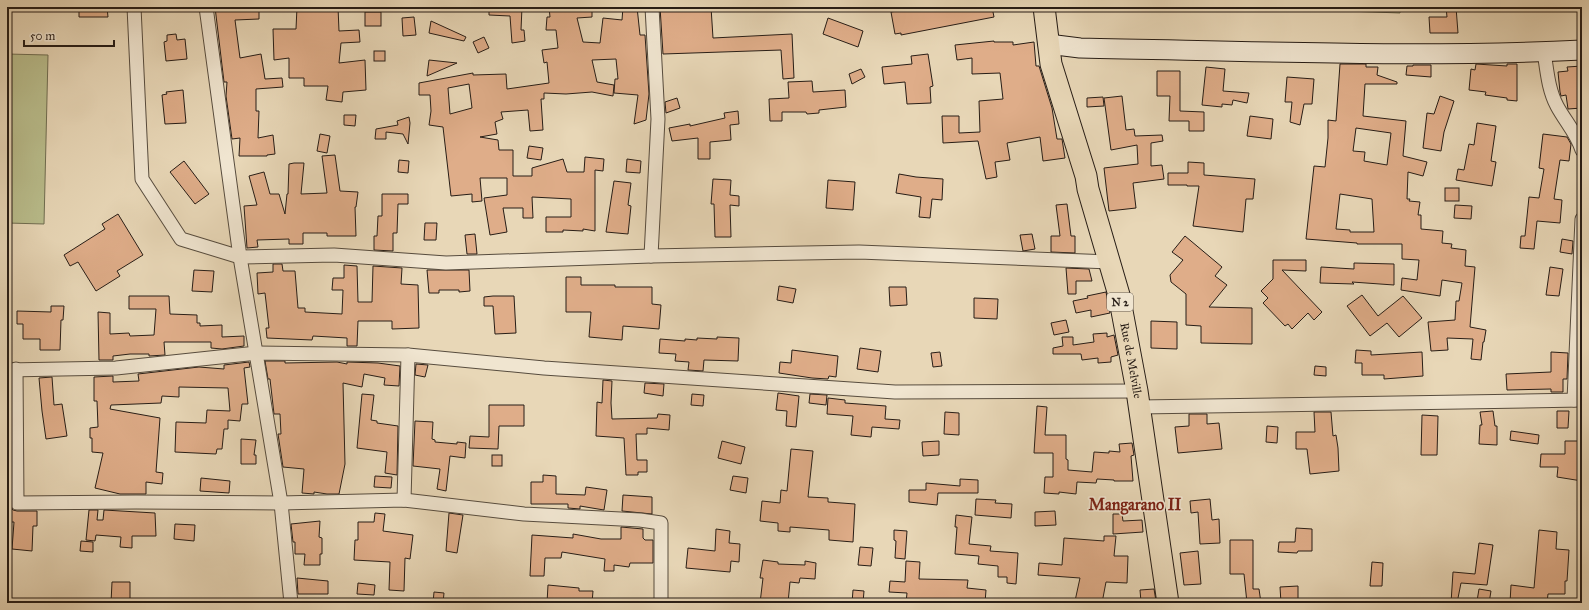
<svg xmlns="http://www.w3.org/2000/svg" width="1589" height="610" font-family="'IM FELL Great Primer',serif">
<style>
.green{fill:#b9bd8c;stroke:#706d51}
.building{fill:#dfad89;stroke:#271d16;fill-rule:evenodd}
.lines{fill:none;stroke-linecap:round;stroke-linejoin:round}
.street-casing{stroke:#574c3e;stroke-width:15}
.secondary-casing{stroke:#271d16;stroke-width:21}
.primary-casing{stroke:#271d16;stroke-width:23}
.street{stroke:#f0e5d0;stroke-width:13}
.secondary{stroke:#f0e5d0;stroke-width:19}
.primary{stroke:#e8d7b7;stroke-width:21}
.labels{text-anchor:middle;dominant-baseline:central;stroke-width:3.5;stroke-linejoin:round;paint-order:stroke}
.shield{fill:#f0e5d0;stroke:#63594e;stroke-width:1}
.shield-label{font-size:11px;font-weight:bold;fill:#271d16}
.street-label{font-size:12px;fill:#271d16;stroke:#f0e5d0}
.district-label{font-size:16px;font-weight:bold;fill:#7a1f14;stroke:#f0e5d0}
</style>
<rect width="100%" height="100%" fill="#e8d7b7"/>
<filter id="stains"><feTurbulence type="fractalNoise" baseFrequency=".005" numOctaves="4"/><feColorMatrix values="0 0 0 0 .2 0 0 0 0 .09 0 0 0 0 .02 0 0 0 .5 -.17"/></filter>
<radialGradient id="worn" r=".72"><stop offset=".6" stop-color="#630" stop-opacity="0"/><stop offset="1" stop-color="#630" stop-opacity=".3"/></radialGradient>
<g class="green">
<path d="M1238 7H1400V13Z"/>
<path d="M7 54 48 55 44 224 7 223Z"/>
</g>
<g class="building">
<path d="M79 7H107L108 17H79Z"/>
<path d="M215 7H259V19L235 20 240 58 261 54 265 79 282 78 283 87 256 89V111H259L258 138 273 135 275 154 267 155V156H239L240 138 232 139 226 96 227 82H224Z"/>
<path d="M297 7H338L339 31 359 30 360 42 341 43 339 63 365 60 366 90 343 92 342 102 326 100 328 86H304V78H289V58L274 60 273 29H296Z"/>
<path d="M489 7H522L521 30H524L525 41 512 43 510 16 489 15Z"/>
<path d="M549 7H592V17L577 18 583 42 600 43 603 18 622 20 623 7H637L640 35H645L649 94 646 120 634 124 638 95 614 93 615 79H618L616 59 592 60 597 82 614 85 613 96 592 92 566 94 544 93V99H541L543 130 530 131 528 110 501 112 503 119 495 122 497 134 480 137 498 140 499 150H513V176H532V168L563 159 567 172H584L585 157 604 159 603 171 595 170V231L583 229V231L563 230V232H546V217H571V199L532 197 533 218H523V208H503L507 232 490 235 484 198 507 195V178H480L482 201 472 202V194L451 196 443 127 429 125 431 111 430 95H419V83L473 73V75L506 74 507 89 549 83 547 62 544 63 542 50 558 48 556 30H546L547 17H550ZM469 84 472 108 450 114 448 88Z"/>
<path d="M660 7H711L713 38 792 34 794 78 783 79 781 50 663 54Z"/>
<path d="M896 7H992L994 17 901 35V33L895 34 891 12 897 11Z"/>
<path d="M1446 7H1456L1458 33H1430L1429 17H1447Z"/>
<rect x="365" y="12" width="16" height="14"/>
<path d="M414 17 416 35 403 36 402 18Z"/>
<path d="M828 18 863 31 858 47 823 34Z"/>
<path d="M431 21 466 37 464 41 429 33Z"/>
<path d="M176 34 177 40 185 39 187 59 166 61 164 42 167 41V35Z"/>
<path d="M484 37 489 48 478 53 473 42Z"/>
<path d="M994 41V42H1013V45L1034 42 1036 66H1039L1052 108 1057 139H1062L1065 158 1043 161 1040 137 1007 143 1010 160 995 162 997 177 986 179 978 141 943 143 942 116H959V133L980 132 979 101 1003 99 1000 73 972 74V58L957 60 955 45Z"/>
<rect x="374" y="51" width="11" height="10"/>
<path d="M928 54 933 86 930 87 931 103 907 104 905 82 884 84 882 67 912 64 911 56Z"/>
<path d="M429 60 457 63 427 76Z"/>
<path d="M1340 64H1366V67H1378L1377 75 1397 82V84H1365L1363 116 1406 121 1403 156 1427 162 1423 176 1408 172 1407 199H1410L1409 201 1420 202 1418 215H1421V229L1443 231 1442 243 1452 244 1451 248 1466 250 1465 266 1475 267 1470 327 1486 330 1484 342H1483L1481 360 1471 359 1473 339 1447 338 1448 350 1431 351 1428 322 1455 320 1456 301H1459L1462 283 1442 280 1440 296 1401 290 1402 278 1417 280 1419 260 1402 259V244H1357V243L1306 239 1314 166 1325 167 1328 138V120L1336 121ZM1356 128 1391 133 1387 165 1364 161 1365 152 1353 151ZM1340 194 1372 199 1374 232H1350V230L1336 229Z"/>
<path d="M1476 64 1507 66V64H1517V101L1507 100V98L1485 95 1486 92 1469 90 1471 69 1475 70Z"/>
<path d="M1413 65H1431V77L1406 75 1407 66H1413Z"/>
<path d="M1582 66V108L1568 109 1566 95 1561 96 1560 92 1558 72 1568 71 1567 67Z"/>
<path d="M1206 67 1225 69 1223 91 1249 93 1247 103 1233 100 1232 105 1222 104V107L1202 105Z"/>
<path d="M861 69 865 77 852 84 849 74Z"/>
<path d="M1157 71H1180V111L1204 112V131H1189V121H1169L1170 96H1157Z"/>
<path d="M1287 77 1314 79 1312 104H1304L1300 125 1290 122 1292 102H1285Z"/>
<path d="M812 81 813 92 845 90 846 107 819 110V113L807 114 806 112H782V121H770L769 99 789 98 788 82Z"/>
<path d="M183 90 186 123 165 124 162 95 167 94 166 92Z"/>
<path d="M1122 96 1126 130 1134 129 1135 136 1162 135 1163 141 1151 143V166L1162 165 1164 179 1133 183 1136 208 1109 211 1104 168 1138 164 1137 145 1111 150 1104 98Z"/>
<path d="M1440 96 1454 101 1444 132 1441 151 1423 148 1427 113 1434 114Z"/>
<path d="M1103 97 1104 106 1087 107V98Z"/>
<path d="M677 98 680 108 666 113 665 102Z"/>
<path d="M738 111 739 124 730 125 731 140 710 142V159H698V138L672 141 669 128 690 124V126L725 118 724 113Z"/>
<path d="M344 115H356L355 126 344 125Z"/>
<path d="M1250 116 1273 119 1271 139 1247 136Z"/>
<path d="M409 117 410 123 408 144 403 134 386 132V139H375L376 129 398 125 397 121Z"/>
<path d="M1477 123 1496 126 1491 161 1496 162 1492 186 1456 180 1458 169 1464 170 1469 144 1474 145Z"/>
<path d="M320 134 330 136 327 153 317 151Z"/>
<path d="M1543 134 1567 137 1571 144 1569 161 1560 160 1554 199 1562 200 1560 223 1537 221 1534 249 1520 248 1521 236H1525L1529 197 1539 198 1544 169 1539 168Z"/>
<path d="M529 146 543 148 541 160 527 158Z"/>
<path d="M335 155 340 191 358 192 356 207H355L356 236H327V233H303V244H289V239L257 240 258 247 247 248 244 206 257 205 249 176 264 172 270 194H279L285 214 287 194H288L289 164 294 163H304L301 194 327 193 322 156Z"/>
<path d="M627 159 641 161 640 173 626 172Z"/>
<path d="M399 160 409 161 408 173 398 172Z"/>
<path d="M184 161 209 194 195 204 170 172Z"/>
<path d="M1188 162 1204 163V175L1255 179 1253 199H1246L1243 232 1193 226 1199 186H1187V185H1168V173H1188Z"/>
<path d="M899 174 916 177 943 179 942 200 932 199 930 218 919 217 921 197 896 193Z"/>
<path d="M713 179 731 180 730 195 739 196V206L730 205 731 237H715L714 204H711Z"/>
<path d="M828 180 855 182 853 210 826 208Z"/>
<path d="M614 181 631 183 628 205 631 206 628 234 606 232Z"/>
<rect x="1445" y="188" width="14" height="13"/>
<path d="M382 194H408V204H398L397 233H393V251L374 250V236H377L378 216H382Z"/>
<path d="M1067 204 1071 236H1075V253L1051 252V236H1060L1056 205Z"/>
<path d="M1455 205 1472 206 1471 219 1454 218Z"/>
<path d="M118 214 143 255 117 271 120 276 96 291 78 262 70 266 64 255 105 229 102 224Z"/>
<path d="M425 223H437L436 240H424Z"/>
<path d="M475 234 477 254H467L465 235Z"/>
<path d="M1032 234 1035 249 1023 251 1020 235Z"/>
<path d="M1185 236 1222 267 1215 276 1227 285 1209 307 1252 308V344L1201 343V326L1186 325V294L1171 282 1170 275 1183 260 1172 252Z"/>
<path d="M1562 239 1573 241 1572 254 1560 252Z"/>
<path d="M1273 260H1306V271L1282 270 1322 312 1314 320 1308 313 1292 329 1288 324 1285 326 1263 303 1268 298 1261 291 1273 279Z"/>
<path d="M1354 263 1394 264V285L1352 282 1354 284 1320 283 1321 267 1354 269Z"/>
<path d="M273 264H282L283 271H295L298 308H305V312L342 314 343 290H332L333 278H344V265L357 266 358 302H372L373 266 402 268 401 284 418 285 419 328 392 329V321H358L357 346H347V338L313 336 312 340 267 338 266 328H269L265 293 258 294 257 273 273 272Z"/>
<path d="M1550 267 1563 269 1559 296 1546 295Z"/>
<path d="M1066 268 1089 269 1092 281H1076V294H1068Z"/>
<path d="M194 270 214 271 212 292 192 291Z"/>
<path d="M427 270H469L470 291 459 292V290H439V293H429Z"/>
<path d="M566 277H581V285H615V287H652V304L661 305 659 329 623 326 622 340 589 337 591 312H566Z"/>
<path d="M779 286 796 289 793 303 777 300Z"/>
<path d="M889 287H906L907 305 890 306Z"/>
<path d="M1106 292 1110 313 1091 317V310L1076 313 1073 301 1088 298 1087 296Z"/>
<path d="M1362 295 1378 316 1403 296 1422 318 1399 337 1387 323 1370 336 1347 306Z"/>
<path d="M129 296H169L170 314 197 315V323H200V326L222 325V337L244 336V346L222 349 211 348V342H164L165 355 149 356V354H130L113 356V360H99L98 312 110 313V334L129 333 130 336 154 335 156 309H129Z"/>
<path d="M493 296H514L516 333 495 334 493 306H484V297Z"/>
<path d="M974 298 998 299 997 319 974 318Z"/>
<path d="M51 306H64L63 320H61L60 350H40V339H23V324H17V311L51 312Z"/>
<path d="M1066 320 1069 332 1054 335 1051 323Z"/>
<path d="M1151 321 1177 322V349L1151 348Z"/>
<path d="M1107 333V337L1114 335 1118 355 1111 357V362L1098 363V358L1082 360 1081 354H1053V348L1063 346 1062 337H1073V345L1094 342 1093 334Z"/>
<path d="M717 337 739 338 738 361 704 360 703 371 688 370 689 362 675 361 676 354 659 353 660 339 685 341V339L697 340V338L717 339Z"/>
<path d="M860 348 881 351 878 372 857 369Z"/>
<path d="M792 350 838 356 836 377 829 376 828 379 812 378 779 373 780 362 791 363Z"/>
<path d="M1356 350 1371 351V355L1422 352 1423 376 1384 379V375H1362V363H1355Z"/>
<path d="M940 352 942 366 933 367 931 353Z"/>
<path d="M1551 352 1568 353 1567 379H1563V392H1551V389L1507 390 1506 374 1551 372Z"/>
<path d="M265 361H285V363L337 362 347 364V362L378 363 400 366 399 386 384 385 385 378 364 374 362 387 343 383 345 464 339 494H327L314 492V494L302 493 304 469 283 467 278 434H281L280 414H274L270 379H268Z"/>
<path d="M249 362 250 367 244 368 248 404H242L240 421 228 420V429H224L222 449H217L216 454 175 452 176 422 206 423 207 410 230 411 228 388 179 387V397L162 396 161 403 111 405 110 409 160 418 156 472 163 473 162 484 146 482V494H120L95 488 103 453 92 452V438H90V428L98 427 97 401H94V377L113 376V382L139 381 138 374 199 367 224 369V365Z"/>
<path d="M416 364 428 365 425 377 415 375Z"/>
<path d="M1315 366 1326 367V376L1314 375Z"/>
<path d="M52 377 54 405 62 404 67 436 46 439 42 411 39 378Z"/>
<path d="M603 380 612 381 611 403 612 419 657 418 658 414 670 415 669 430 647 428V434H636L637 460H647V472H638V475H626L624 438 596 436 597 402 602 403Z"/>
<path d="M645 383 664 384 663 396 644 393Z"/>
<path d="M778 393 799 396 796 427 786 426 787 411 776 410Z"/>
<path d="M362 394 374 395 371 420 377 421V423L398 426 397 475 385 473 387 452 357 448Z"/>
<path d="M692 394 704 395 703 406 691 405Z"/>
<path d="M810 394 827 395 826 405 809 403Z"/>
<path d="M828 398 845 400V403L886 406 885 419 900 420 899 429 872 427 871 437 851 435 853 416 827 414Z"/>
<path d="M489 405H524V426H499L498 449 469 448 470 436 489 437Z"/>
<path d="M1037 406 1047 407 1045 435H1066V459L1068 460V470L1092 472 1094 452 1109 453V451L1120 452 1119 444 1132 443 1134 455 1131 456 1133 481H1114V480L1097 479 1096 483 1077 482 1076 494 1059 492V494L1044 493 1045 477H1053V453H1034Z"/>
<path d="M1493 411 1495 426H1497V445L1479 444 1480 425H1482L1480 412Z"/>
<path d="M1557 411H1569L1568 428H1557Z"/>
<path d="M945 412 959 413V435L944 434Z"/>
<path d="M1314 412H1331L1333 436 1336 435 1338 448 1339 471 1310 474 1307 449H1296V432H1315Z"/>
<path d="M1189 414H1207V424L1219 423 1222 449 1178 453 1175 427 1189 426Z"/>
<path d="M1422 415 1438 416 1437 455H1421Z"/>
<path d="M415 421 433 422 432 439 435 440V442L457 444V442L466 443 465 458 450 456 446 491 437 489 440 469 413 466Z"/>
<path d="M1267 426 1278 427 1277 443 1266 442Z"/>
<path d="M1511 431 1539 435 1538 444 1510 440Z"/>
<path d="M241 439 256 440 254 455H256V464H241Z"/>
<path d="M722 441 745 447 741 464 718 458Z"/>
<path d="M939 441V455L923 456 922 442Z"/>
<path d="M1565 441H1582V481L1557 477 1558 467H1540L1541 454H1565Z"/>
<path d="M791 449 813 451 808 497 828 498V502L855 504 853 542 829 540V530L790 527V532L778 531V523L760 521 762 501 780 503 781 490 787 491Z"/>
<rect x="492" y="455" width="10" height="11"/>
<path d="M543 475 556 476V494L585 495 586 487 607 490 604 510 580 506V509L568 508V504H531V482H543Z"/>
<path d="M375 476 392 477 391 488 374 487Z"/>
<path d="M733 476 748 478 746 493 730 490Z"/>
<path d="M201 478 230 481 229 493 200 491Z"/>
<path d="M960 479 978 480V493H938L937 505 909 502V490H926V483L960 486Z"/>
<path d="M623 495 652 497V514L622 511Z"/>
<path d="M976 499 996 500 995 503 1012 504 1011 518 975 515Z"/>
<path d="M1210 499 1212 520 1219 519 1220 543 1200 544 1198 512 1191 513 1190 501Z"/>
<path d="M7 504 9 505 13 510 17 511H37V526H33L32 551 12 549 14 522H7Z"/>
<path d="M89 510H98L97 520H103L104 510 155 513 156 536H132V548L120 547 121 537 96 535 95 541 86 540Z"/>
<path d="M1055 511 1056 525 1035 526V512Z"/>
<path d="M375 513 385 514 383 531 413 535 410 559 405 558 404 591 389 590 390 562 354 560 355 540H358V522H374Z"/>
<path d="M449 513 463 515 457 553 446 551Z"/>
<path d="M1113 514H1122L1123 521 1142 520 1143 532 1113 534Z"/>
<path d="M956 515 972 517 969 544 991 546 990 551 1018 553 1016 584 1007 583V577H998V566L978 564 979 556 955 554 957 527H955Z"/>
<path d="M320 521 319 537 322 538V554H320V565H304L305 554H295V542H293L291 524Z"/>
<path d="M175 524 195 525 194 541 174 539Z"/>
<path d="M621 527 643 529V538L645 540H653V563H630L629 567 614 565V571H604L605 559 562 552 561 558H545L544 576H530L532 535 573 538V534L601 539H621Z"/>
<path d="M1296 528 1312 529V551H1298L1297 553 1278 552 1279 542H1295Z"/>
<path d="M716 529 730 531 729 543 740 544 739 562 731 561 730 572 686 568 688 548 715 551Z"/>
<path d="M894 530 907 531 905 559 895 558 896 541 894 540Z"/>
<path d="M1539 530 1557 532 1556 549 1569 550 1567 581H1565V594H1548L1547 603H1510L1511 585 1534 588Z"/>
<path d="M1104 536H1116L1114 556H1128L1127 583 1106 582 1102 603H1083L1075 601 1080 578 1038 575 1039 563 1062 565 1064 538 1104 541Z"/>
<path d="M1230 540H1253V589H1259L1261 603H1247L1244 574H1230Z"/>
<path d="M81 541 93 542V552L80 551Z"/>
<path d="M1479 543 1493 545 1487 585 1461 583 1457 603H1451L1453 572 1475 574Z"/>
<path d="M860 547 873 548 871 566 858 565Z"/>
<path d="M1198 551 1201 584 1184 585 1180 553Z"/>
<path d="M763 560 778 562V564L805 565V561L816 563 815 579 800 578 799 583 790 582 788 603H760L763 578H760Z"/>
<path d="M906 561 920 562 919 579 968 580 967 588 986 590 985 603H906L907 593 889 592 890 581 905 582Z"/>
<path d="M1372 562 1383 563 1382 586H1370Z"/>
<path d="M297 578 328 581V594H298Z"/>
<path d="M112 582H130V603H111Z"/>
<path d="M358 583 375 585 374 595 357 594Z"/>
<path d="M548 585 579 588V591H593L592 603H547Z"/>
<path d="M1298 586V603H1281L1280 587Z"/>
<path d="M1154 589 1156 601 1141 602 1140 590Z"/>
<path d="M1479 589 1491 591 1489 603 1477 601Z"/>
<path d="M853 590 864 591 863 603H852Z"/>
<path d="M434 592 444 593 443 603H433Z"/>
</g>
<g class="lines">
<g class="street-casing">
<g id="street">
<path d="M134 7 142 179 181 239 240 257 334 255 446 263 651 256 859 252 1110 262"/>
<path d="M206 7 240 257 281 503 291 603"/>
<path d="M1544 52C1547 70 1548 89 1557 106 1565 121 1577 134 1582 150"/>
<path d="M651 256 658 119 652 7"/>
<path d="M16 369 17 503 136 502 281 503 404 500 524 514 640 520 661 523V603"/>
<path d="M7 370 116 368 257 353 408 355 544 368 895 392 1137 391"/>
<path d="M1574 400 1582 219"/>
<path d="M1139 407 1582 400"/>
<path d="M404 500 408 355"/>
</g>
</g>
<g class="secondary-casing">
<path id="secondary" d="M1048 44 1080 48C1247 51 1415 58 1582 50"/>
</g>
<g class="primary-casing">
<g id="primary">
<path id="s1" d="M1044 7 1051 64 1086 176 1088 189 1119 295 1137 391 1168 603"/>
</g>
</g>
<use href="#street" class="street"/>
<use href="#secondary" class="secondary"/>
<use href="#primary" class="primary"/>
</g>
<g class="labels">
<rect class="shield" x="1107" y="293" width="26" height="18" rx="3"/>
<g class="shield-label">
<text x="1120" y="302">N 2</text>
</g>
<g class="street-label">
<text stroke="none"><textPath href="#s1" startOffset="365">Rue de Melville</textPath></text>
</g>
<g class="district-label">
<text x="1135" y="504">Mangarano II</text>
</g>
</g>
<rect width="1589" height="610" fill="none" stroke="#e8d7b7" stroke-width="24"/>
<rect x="8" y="8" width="1573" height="594" fill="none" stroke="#271d16" stroke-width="2"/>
<rect x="12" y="12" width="1565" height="586" fill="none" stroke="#271d16"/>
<path d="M24 40v6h90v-6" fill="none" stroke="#271d16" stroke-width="2"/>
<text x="30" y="40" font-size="12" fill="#271d16" stroke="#f0e5d0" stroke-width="3" paint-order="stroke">50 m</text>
<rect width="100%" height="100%" filter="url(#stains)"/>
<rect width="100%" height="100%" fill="url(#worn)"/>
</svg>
